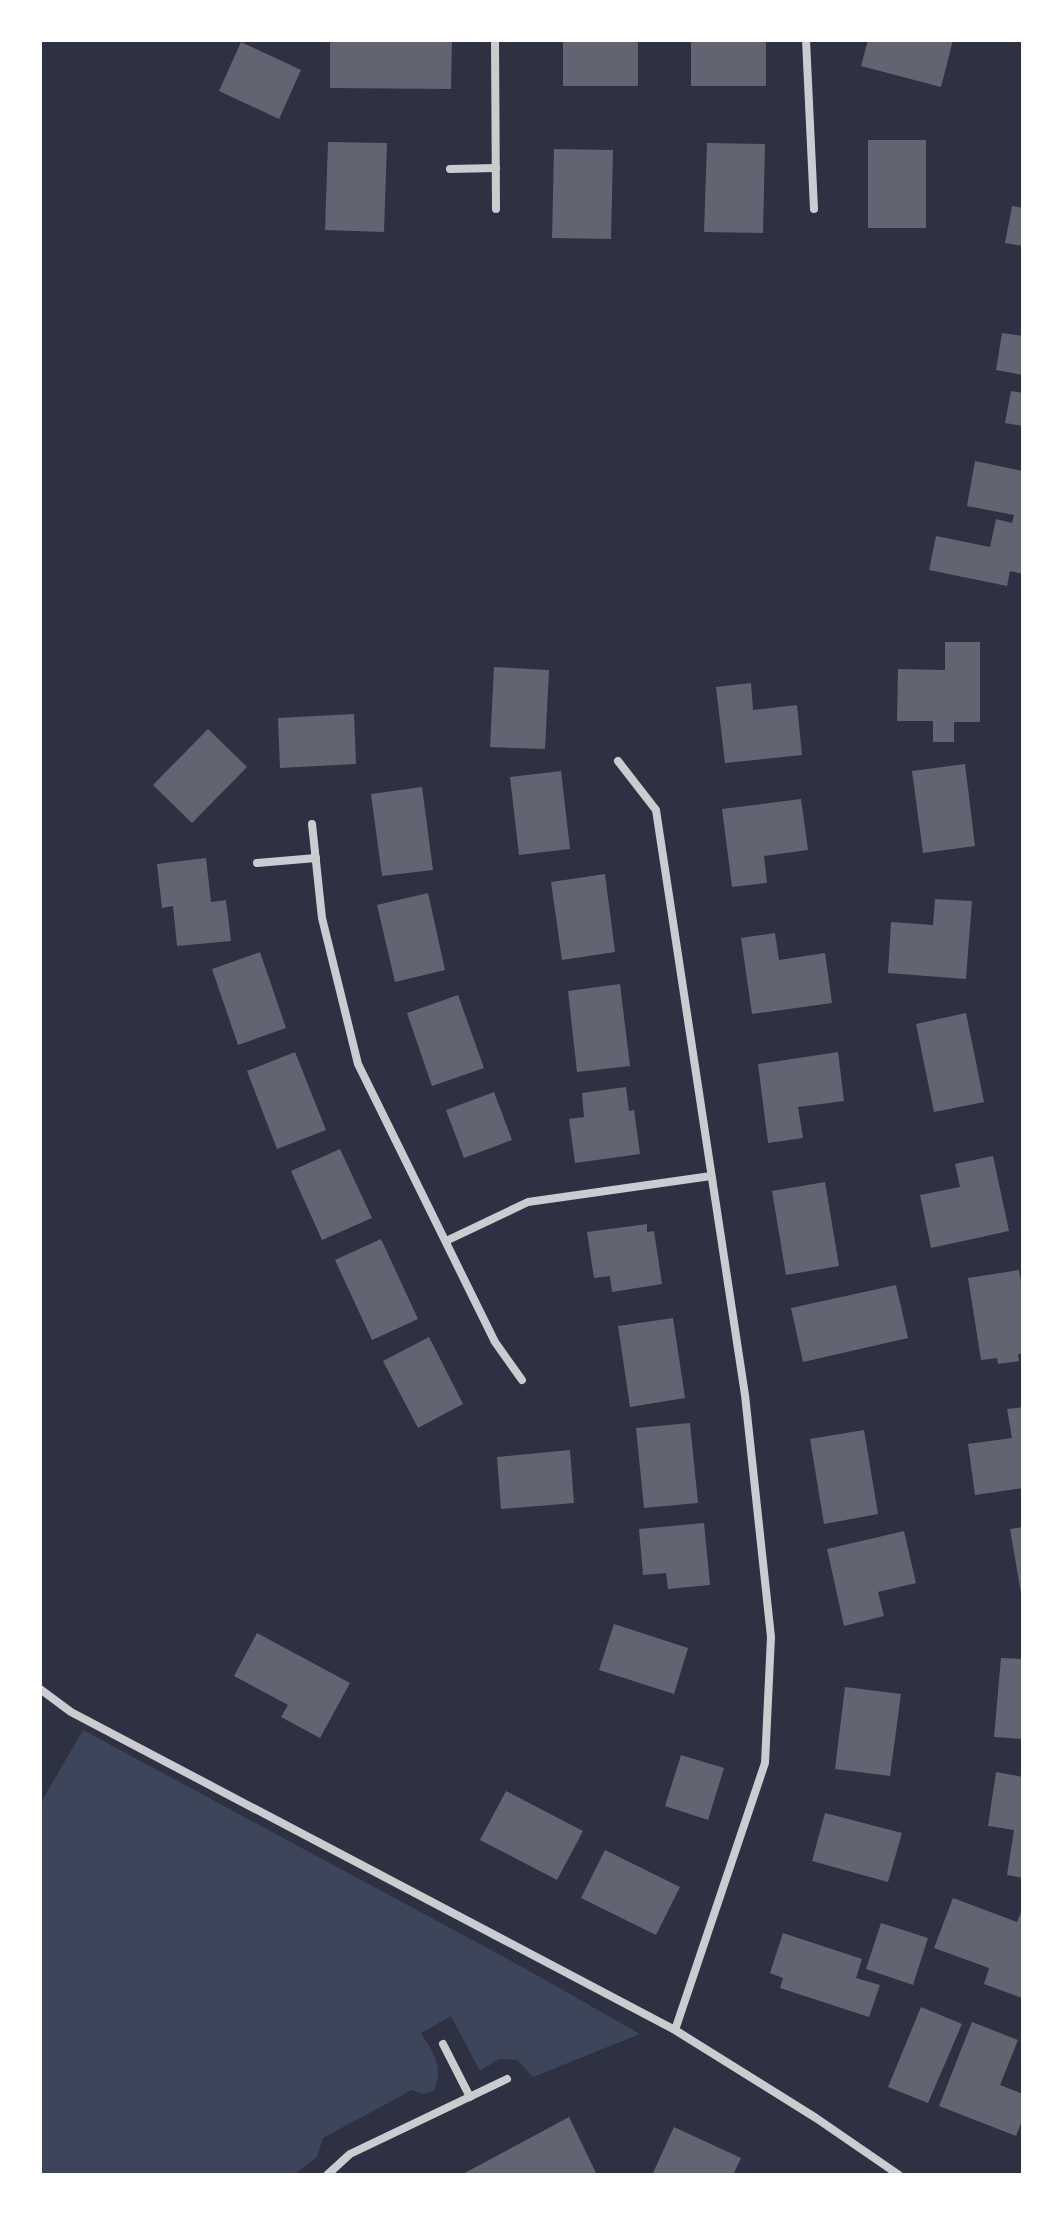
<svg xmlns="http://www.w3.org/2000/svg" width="1063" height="2215" font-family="'Varela Round',sans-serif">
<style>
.green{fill:#3c4559}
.building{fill:#626471}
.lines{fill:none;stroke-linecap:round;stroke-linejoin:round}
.minor{stroke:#caccd0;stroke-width:8}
</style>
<rect width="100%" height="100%" fill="#2d3142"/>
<path class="green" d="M83 1730 517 1964 640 2034 533 2077 517 2060 499 2059 480 2071 451 2016 421 2033C434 2055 444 2065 434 2091L423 2094 412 2090 323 2138 317 2157 293 2175H40V1804Z"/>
<g class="building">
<path d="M330 40H452L451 89 330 88Z"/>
<rect x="563" y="40" width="75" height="46"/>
<rect x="691" y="40" width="75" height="46"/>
<path d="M868 40H953L941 87 861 66Z"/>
<path d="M241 42 301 70 279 119 219 91Z"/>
<rect x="868" y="140" width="58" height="88"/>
<path d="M328 142 387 143 384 232 325 230Z"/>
<path d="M707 143 765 144 763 233 704 232Z"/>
<path d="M554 149 613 150 611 239 552 238Z"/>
<path d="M1012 206 1023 208V246L1005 243Z"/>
<path d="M1002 333 1023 336V375L996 370Z"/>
<path d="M1011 391 1023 393V426L1005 423Z"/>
<path d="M975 461 1023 471V574L1010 571 1007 586 929 570 936 536 990 547 996 519 1012 523 1014 515 967 506Z"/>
<path d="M945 642H980V722H954V742H933V721H897L898 669 945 670Z"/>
<path d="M494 667 549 670 545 749 490 747Z"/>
<path d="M751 683 753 710 797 705 802 755 725 763 716 687Z"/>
<path d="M354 714 356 764 280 768 278 718Z"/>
<path d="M208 729 247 767 192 823 153 785Z"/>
<path d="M965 764 975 846 923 853 912 771Z"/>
<path d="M561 771 570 849 519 855 510 777Z"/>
<path d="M422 787 433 870 382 876 371 794Z"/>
<path d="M801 799 808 850 764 856 767 883 732 887 722 809Z"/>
<path d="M206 858 211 902 226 900 231 941 177 946 173 906 162 908 157 864Z"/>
<path d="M605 874 615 952 562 960 551 882Z"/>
<path d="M428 893 445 970 395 982 377 905Z"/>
<path d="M935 899 972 901 966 979 888 973 891 922 933 925Z"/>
<path d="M775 933 779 960 825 953 832 1003 752 1014 741 938Z"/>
<path d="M260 952 286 1028 238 1045 212 969Z"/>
<path d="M620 984 630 1066 577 1072 568 991Z"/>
<path d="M458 995 484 1068 432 1086 407 1013Z"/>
<path d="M966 1013 984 1102 934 1112 916 1024Z"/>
<path d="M295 1052 326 1130 277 1149 247 1071Z"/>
<path d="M838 1052 844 1101 798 1107 803 1138 768 1143 758 1064Z"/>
<path d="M626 1087 629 1111 634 1110 640 1154 575 1163 569 1119 584 1117 582 1093Z"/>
<path d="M494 1092 512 1140 464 1158 446 1110Z"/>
<path d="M340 1149 372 1218 322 1240 291 1171Z"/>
<path d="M993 1156 1009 1231 931 1248 920 1195 960 1187 955 1164Z"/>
<path d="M825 1182 839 1266 786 1275 772 1191Z"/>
<path d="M647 1224V1232L654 1231 662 1284 612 1292 610 1276 594 1278 587 1232Z"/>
<path d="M381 1239 418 1319 372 1340 335 1260Z"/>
<path d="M1019 1270 1023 1294V1354H1018L1019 1361 998 1364 997 1358 981 1360 968 1278Z"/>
<path d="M896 1285 908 1338 803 1362 791 1308Z"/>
<path d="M673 1318 685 1398 630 1407 618 1326Z"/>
<path d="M429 1337 463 1404 418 1428 383 1361Z"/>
<path d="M1023 1407V1488L975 1495 968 1444 1012 1438 1007 1409Z"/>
<path d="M690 1423 698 1503 644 1508 636 1428Z"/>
<path d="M864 1430 878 1514 824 1524 810 1439Z"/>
<path d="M570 1450 574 1503 501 1509 497 1457Z"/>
<path d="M704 1523 710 1585 668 1589 666 1573 643 1575 639 1529Z"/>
<path d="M1023 1527V1593H1021L1010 1529Z"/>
<path d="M904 1531 916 1583 878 1592 884 1616 844 1626 827 1549Z"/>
<path d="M614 1624 688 1648 674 1694 599 1670Z"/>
<path d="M257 1633 350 1683 320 1738 281 1717 288 1705 234 1676Z"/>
<path d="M1001 1658 1023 1659V1739L994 1737Z"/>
<path d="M845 1687 901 1694 890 1776 835 1769Z"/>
<path d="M681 1755 724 1768 708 1820 665 1806Z"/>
<path d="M996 1772 1023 1777V1878L1007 1875 1014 1830 988 1826Z"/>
<path d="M506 1791 583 1831 557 1880 480 1840Z"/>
<path d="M825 1813 902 1833 888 1882 812 1861Z"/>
<path d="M605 1850 680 1887 656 1935 581 1898Z"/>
<path d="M953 1898 1017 1922 1023 1907 1022 1998 984 1984 989 1968 934 1948Z"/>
<path d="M881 1923 928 1938 913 1985 866 1969Z"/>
<path d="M783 1933 862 1959 856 1978 880 1985 869 2017 780 1988 783 1978 770 1973Z"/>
<path d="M921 2007 962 2024 928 2103 888 2087Z"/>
<path d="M972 2022 1018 2040 1000 2085 1023 2094V2118L1016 2136 939 2106Z"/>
<path d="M569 2117 597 2175H461Z"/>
<path d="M674 2127 741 2158 733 2175H652Z"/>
</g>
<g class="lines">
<g class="minor">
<path d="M495 40 496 209"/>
<path d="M806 40 814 209"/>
<path d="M450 169 496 168"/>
<path d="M618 761 656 810 745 1395 771 1637 765 1763 675 2030"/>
<path d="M312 824 322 918 358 1064 495 1342 522 1380"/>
<path d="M257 863 316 858"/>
<path d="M446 1241 528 1202 711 1176"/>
<path d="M40 1689 71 1712 675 2030 816 2118 899 2175"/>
<path d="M443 2044 470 2097"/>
<path d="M327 2175 350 2154 507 2079"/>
</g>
</g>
<rect width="1063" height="2215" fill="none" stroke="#ffffff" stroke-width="84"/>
</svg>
